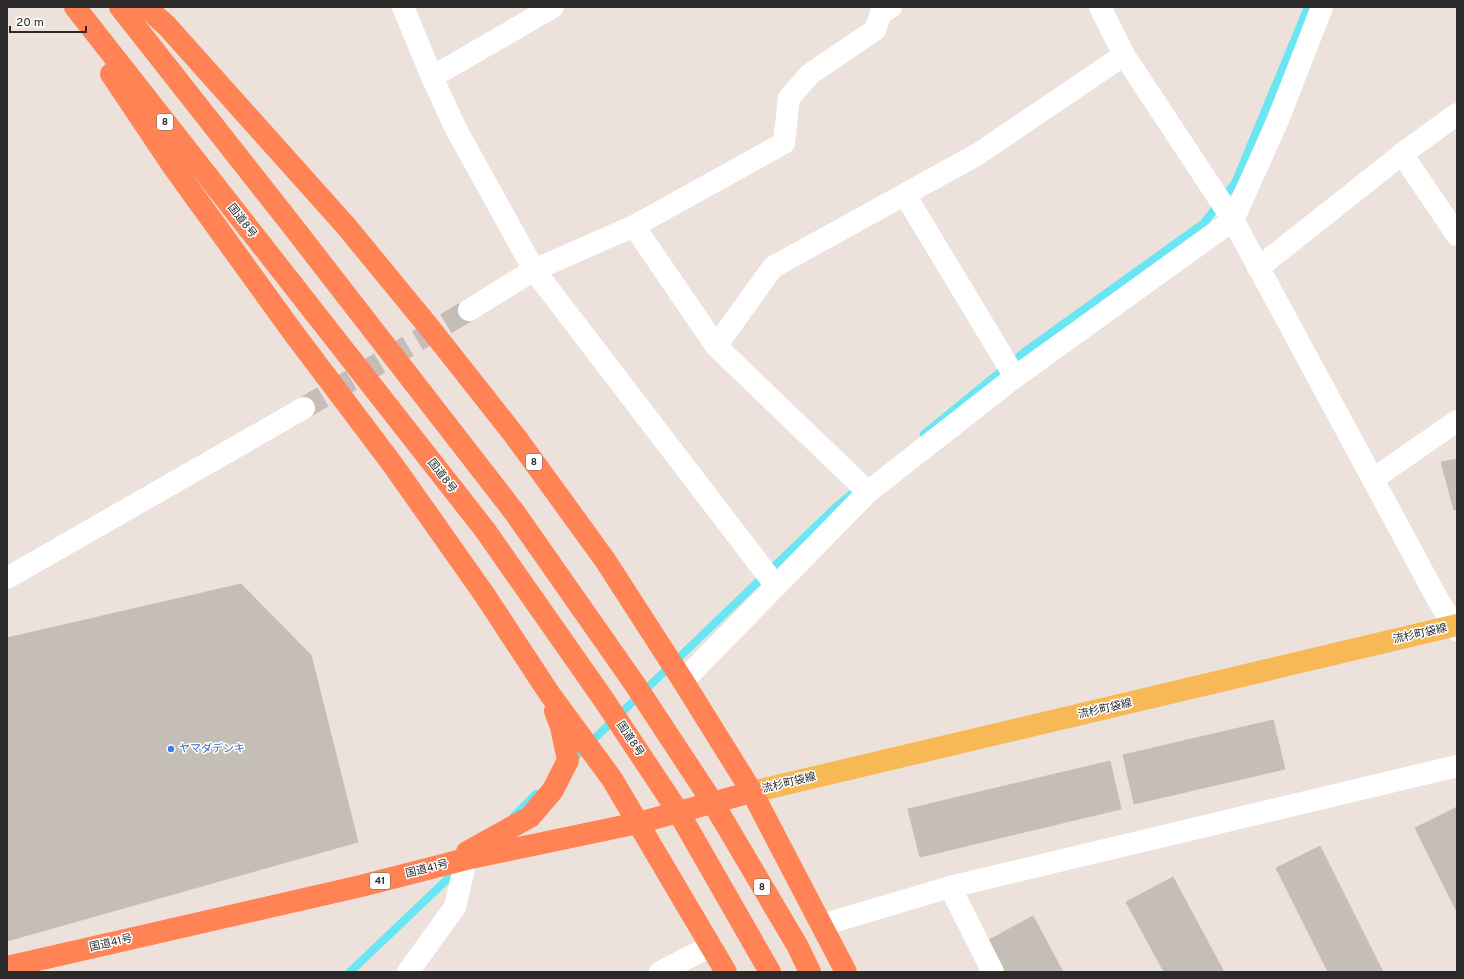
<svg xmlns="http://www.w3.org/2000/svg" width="1464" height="979" font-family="Overpass,'Noto Sans JP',sans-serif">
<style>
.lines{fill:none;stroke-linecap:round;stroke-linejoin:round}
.stream{stroke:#69e5f4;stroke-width:8}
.building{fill:#c4beb7;stroke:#c8beb5}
.minor-tunnel{stroke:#c6bdb8;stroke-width:22;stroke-dasharray:22 11;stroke-linecap:butt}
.minor{stroke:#fff;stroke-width:22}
.major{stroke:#f7b856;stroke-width:22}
.highway{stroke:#ff8354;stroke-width:22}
.shop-dot{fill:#3f7fe0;stroke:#fff;stroke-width:1.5}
.labels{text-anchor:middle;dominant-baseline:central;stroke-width:3;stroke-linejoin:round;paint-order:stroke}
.shield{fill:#fff;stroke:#6a6a6a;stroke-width:1}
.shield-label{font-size:10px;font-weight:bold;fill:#2a2a2a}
.street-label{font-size:11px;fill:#2a2a2a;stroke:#fff}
.shop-label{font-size:11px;fill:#366cbe;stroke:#fff;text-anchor:start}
</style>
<rect width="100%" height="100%" fill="#ede2db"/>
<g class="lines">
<g class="stream">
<path d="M924 434 1027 350 1204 223 1235 183 1308 7"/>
<path d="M571 761 836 507 855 491"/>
<path d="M513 817 536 794"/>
<path d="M350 972 458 869"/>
</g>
</g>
<g class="building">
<path d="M1457 459V509L1454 510 1441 462Z"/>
<path d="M241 584 311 655 358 842 7 941V638Z"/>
<path d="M1273 720 1285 769 1134 804 1123 755Z"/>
<path d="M1110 761 1121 809 920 857 908 809Z"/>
<path d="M1457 807V912L1415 828Z"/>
<path d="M1320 846 1383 972H1328L1276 868Z"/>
<path d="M1173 877 1224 972H1164L1126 902Z"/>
<path d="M1033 916 1063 972H1003L987 941Z"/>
</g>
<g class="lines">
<path class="minor-tunnel" d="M304 408 469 310"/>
<g class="minor">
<path d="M403 7 432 77 456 129 534 270 776 586"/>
<path d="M1100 7 1124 55 1233 220 1438 600 1457 630"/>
<path d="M432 77 553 7"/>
<path d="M1402 154 1457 235"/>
<path d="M905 195 1015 377"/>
<path d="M634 226 716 346 868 492"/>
<path d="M1258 268 1402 154 1457 114"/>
<path d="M469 310 534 270 634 226 784 143 789 98 810 74 875 30 881 13 891 7"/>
<path d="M716 346 773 267 978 154 1124 55"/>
<path d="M1373 479 1457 421"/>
<path d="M7 578 304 408"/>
<path d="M683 681 868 492 1015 377 1233 220 1278 120 1322 7"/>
<path d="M950 887 993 972"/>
<path d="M822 925 950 887 1457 766"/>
<path d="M408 972 455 907 466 859"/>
<path d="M660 972 711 946"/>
</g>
<path class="major" d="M752 792 1457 625"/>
<g class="highway">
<path d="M75 7 485 530 604 700 679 813 770 972"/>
<path d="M120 7 287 219 515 513 634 683 713 803 797 945 810 972"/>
<path d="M146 7 167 26 346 226 429 327 515 436 605 560 683 681 752 792 846 972"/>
<path d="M111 74 172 165 292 331 393 465 484 594 549 693 612 779 726 972"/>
<path d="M467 852 530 817 553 790 568 760 561 727 555 711"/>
<path d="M7 967 361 886 466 859 638 823 752 792"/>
</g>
</g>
<circle class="shop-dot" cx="171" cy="749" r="4"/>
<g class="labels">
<g class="shield">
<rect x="157" y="114" width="16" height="16" rx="3"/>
<rect x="526" y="454" width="16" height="16" rx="3"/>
<rect x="370" y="873" width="20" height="16" rx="3"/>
<rect x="754" y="879" width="16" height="16" rx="3"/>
</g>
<g class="shield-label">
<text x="165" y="122">8</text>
<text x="534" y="462">8</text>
<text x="380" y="881">41</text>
<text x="762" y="887">8</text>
</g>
<g class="street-label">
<text transform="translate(242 221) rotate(52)">国道8号</text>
<text transform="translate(442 476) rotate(52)">国道8号</text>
<text transform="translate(1420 634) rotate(-13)">流杉町袋線</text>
<text transform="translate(1105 709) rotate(-13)">流杉町袋線</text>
<text transform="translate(630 739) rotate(56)">国道8号</text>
<text transform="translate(789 783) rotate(-14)">流杉町袋線</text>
<text transform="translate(427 869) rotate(-14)">国道41号</text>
<text transform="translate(111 943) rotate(-13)">国道41号</text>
</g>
<g class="shop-label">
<text x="179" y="749">ヤマダデンキ</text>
</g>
</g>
<rect width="1464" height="979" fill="none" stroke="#2a2a2a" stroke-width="16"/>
<path d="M10 26v6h76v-6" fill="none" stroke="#2a2a2a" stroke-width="2"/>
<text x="16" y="26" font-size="12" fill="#2a2a2a" stroke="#ffffff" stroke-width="3" paint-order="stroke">20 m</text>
</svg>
